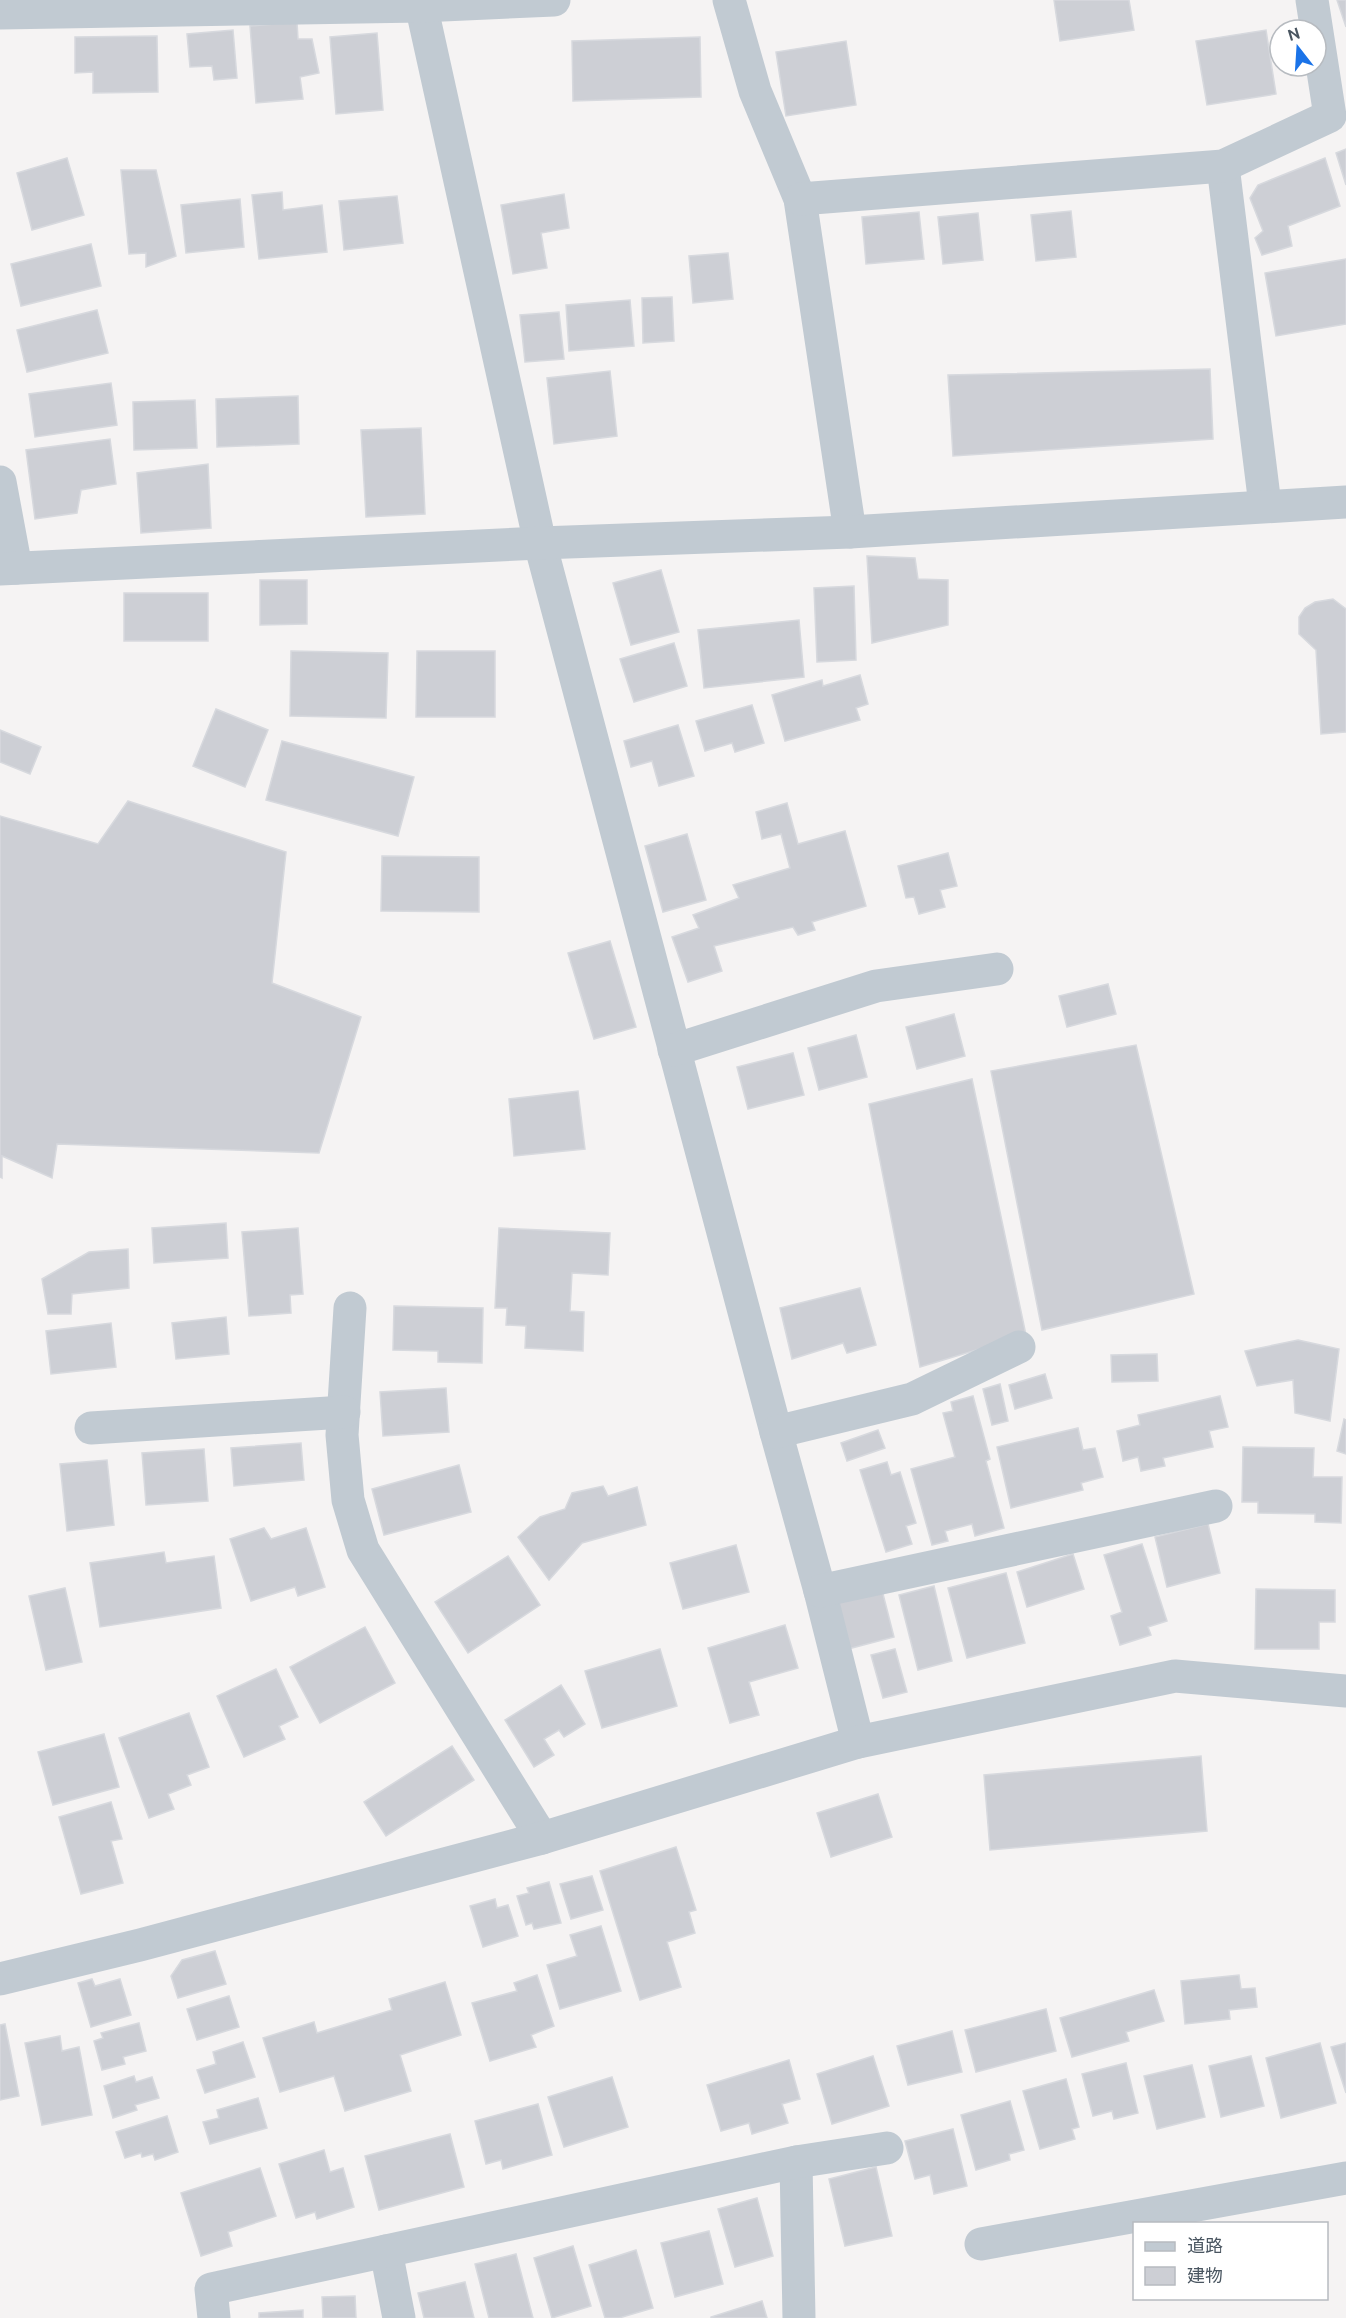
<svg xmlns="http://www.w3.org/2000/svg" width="1346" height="2318" font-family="Ubuntu,'Noto Sans JP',sans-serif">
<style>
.building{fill:#cdcfd5;stroke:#d7d9de;stroke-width:1.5}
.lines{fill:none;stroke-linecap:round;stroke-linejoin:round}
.minor{stroke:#c1cad2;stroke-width:33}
</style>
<rect width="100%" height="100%" fill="#f5f3f3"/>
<g class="building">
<path d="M1054 0H1129L1134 30 1060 41Z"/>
<path d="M1337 0H1346V27Z"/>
<path d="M297 22 298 39H312L319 73 300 77 303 99 256 103 250 26Z"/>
<path d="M233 30 237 78 214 80 212 66 190 67 187 34Z"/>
<path d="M1266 30 1276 94 1207 105 1196 41Z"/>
<path d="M377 33 383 110 336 114 330 37Z"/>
<path d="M157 36 158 92 93 93V72L75 73V37Z"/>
<path d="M700 37 701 97 573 101 572 41Z"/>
<path d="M846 41 856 105 786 116 776 52Z"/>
<path d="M1346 149V185L1336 153Z"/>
<path d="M67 158 84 215 32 230 17 173Z"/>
<path d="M1325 158 1340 206 1288 226 1292 246 1262 255 1255 238 1263 231 1250 198 1258 185Z"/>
<path d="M121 170H156L176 256 146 267V253L129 254Z"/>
<path d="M282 192 283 210 322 205 327 252 259 259 252 195Z"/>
<path d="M564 194 569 228 541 233 547 268 513 274 501 205Z"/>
<path d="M397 196 403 243 344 250 339 201Z"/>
<path d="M240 199 244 247 186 253 181 205Z"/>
<path d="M1071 211 1076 257 1036 261 1031 215Z"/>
<path d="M919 212 924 259 866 264 862 217Z"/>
<path d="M978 213 983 260 943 264 938 217Z"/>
<path d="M91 244 101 286 21 306 11 264Z"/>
<path d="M728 253 733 299 693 303 689 256Z"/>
<path d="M1346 259V324L1276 336 1265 273Z"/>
<path d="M672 297 674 341 643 343 642 298Z"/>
<path d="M630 300 634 346 569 351 566 305Z"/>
<path d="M97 310 108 353 27 372 17 330Z"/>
<path d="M559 312 564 359 525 362 520 315Z"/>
<path d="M1210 369 1213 439 953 456 948 375Z"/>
<path d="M610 371 617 436 554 444 547 378Z"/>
<path d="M111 383 117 425 35 437 29 394Z"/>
<path d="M298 396 299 444 217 447 216 399Z"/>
<path d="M195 400 197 448 134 450 133 402Z"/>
<path d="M421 428 425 514 366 517 361 430Z"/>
<path d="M110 439 116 484 81 490 77 513 35 519 26 450Z"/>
<path d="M208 464 211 528 141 533 137 473Z"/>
<path d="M867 556 915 558 918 579 948 580V625L872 643Z"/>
<path d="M661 570 679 632 631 645 613 583Z"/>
<path d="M260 580H307V624L260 625Z"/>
<path d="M854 586 856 660 817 662 814 588Z"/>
<rect x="124" y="593" width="84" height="48"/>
<path d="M1333 599 1346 609V732L1321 734 1316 650 1299 634V617L1305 608 1315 602Z"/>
<path d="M799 620 804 677 704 688 698 630Z"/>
<path d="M674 643 687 686 634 702 620 659Z"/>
<path d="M291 651 388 653 386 718 290 716Z"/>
<path d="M417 651H495V717H416Z"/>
<path d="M860 675 868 704 856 708 860 720 785 741 772 695 822 680 823 686Z"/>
<path d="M752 705 764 743 735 752 732 743 705 751 696 721Z"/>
<path d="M216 709 268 730 245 787 193 766Z"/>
<path d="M678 725 694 776 659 786 652 761 631 767 624 741Z"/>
<path d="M0 730 41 747 30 774 0 762Z"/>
<path d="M282 741 414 777 398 836 266 800Z"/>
<path d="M128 801 286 852 272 983 361 1017 319 1153 57 1144 52 1178 2 1156V1178L0 1177V816L98 844Z"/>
<path d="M787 803 798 844 845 831 866 906 812 922 815 930 798 935 793 927 714 946 722 971 688 982 672 937 699 928 693 915 739 898 733 885 790 868 781 834 762 839 756 812Z"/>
<path d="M687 834 706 900 663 912 645 846Z"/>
<path d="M948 853 957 886 940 890 945 907 919 914 914 897 906 898 898 866Z"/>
<path d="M382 856 479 857V912L381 911Z"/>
<path d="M610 941 636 1027 594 1039 568 953Z"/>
<path d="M1108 984 1116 1014 1067 1027 1059 996Z"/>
<path d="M954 1014 965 1056 917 1069 906 1027Z"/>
<path d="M856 1035 867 1077 819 1090 808 1048Z"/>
<path d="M1136 1045 1194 1294 1042 1330 991 1071Z"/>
<path d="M793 1053 804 1095 748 1109 737 1067Z"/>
<path d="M972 1079 1026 1335 920 1367 869 1104Z"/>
<path d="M578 1091 585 1149 514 1156 509 1099Z"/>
<path d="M226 1223 228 1258 154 1263 152 1228Z"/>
<path d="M298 1228 303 1294 290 1295 291 1313 249 1316 242 1232Z"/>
<path d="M499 1228 610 1233 608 1275 572 1273 570 1311 584 1312 583 1351 525 1348 526 1326 506 1325 507 1308H495Z"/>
<path d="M128 1249 129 1288 72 1294 71 1314H48L42 1279 89 1252Z"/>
<path d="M860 1288 876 1345 847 1353 843 1343 792 1359 780 1308Z"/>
<path d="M394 1306 483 1308 482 1363 438 1362V1351L393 1350Z"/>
<path d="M226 1317 229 1354 176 1359 172 1323Z"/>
<path d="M111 1323 116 1367 51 1374 46 1331Z"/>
<path d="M1298 1340 1339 1349 1330 1421 1295 1413 1293 1380 1257 1386 1245 1351Z"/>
<path d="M1157 1354 1158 1381 1112 1382 1111 1355Z"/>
<path d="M1045 1374 1052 1398 1015 1409 1009 1385Z"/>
<path d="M1000 1384 1008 1421 992 1425 983 1389Z"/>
<path d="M446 1388 449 1432 383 1436 380 1392Z"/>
<path d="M973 1396 990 1459 986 1461 1004 1528 975 1536 972 1524 945 1531 948 1541 932 1545 911 1469 955 1457 943 1413 953 1411 951 1402Z"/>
<path d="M1220 1396 1228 1427 1209 1431 1213 1447 1163 1458 1165 1466 1141 1471 1138 1457 1123 1461 1117 1431 1140 1425 1138 1415Z"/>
<path d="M1344 1419 1346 1420V1454L1337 1451Z"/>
<path d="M1078 1428 1083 1450 1095 1448 1103 1477 1081 1483 1083 1490 1011 1508 997 1447Z"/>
<path d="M878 1430 885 1448 847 1461 841 1443Z"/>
<path d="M301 1443 304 1480 234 1486 231 1448Z"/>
<path d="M1243 1447 1314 1448 1313 1477H1342L1341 1523 1315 1522V1514L1258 1513V1502H1242Z"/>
<path d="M204 1449 208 1501 146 1505 142 1453Z"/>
<path d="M107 1460 114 1525 67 1531 60 1464Z"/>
<path d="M887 1462 891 1475 900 1472 916 1523 906 1526 912 1544 886 1552 860 1470Z"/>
<path d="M459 1465 471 1512 384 1535 372 1489Z"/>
<path d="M603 1486 608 1496 637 1487 646 1525 582 1543 549 1580 518 1537 540 1517 565 1509 572 1493Z"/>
<path d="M1208 1524 1220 1573 1167 1587 1155 1537Z"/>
<path d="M264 1528 271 1539 306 1528 325 1587 298 1596 295 1587 251 1601 230 1539Z"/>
<path d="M1142 1544 1167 1621 1148 1627 1151 1635 1120 1645 1111 1616 1122 1612 1104 1555Z"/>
<path d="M736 1545 749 1592 683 1609 670 1563Z"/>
<path d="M164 1552 166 1563 214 1556 221 1608 100 1627 90 1563Z"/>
<path d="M1073 1554 1084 1589 1027 1607 1017 1572Z"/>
<path d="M508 1556 540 1605 468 1653 435 1602Z"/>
<path d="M1006 1573 1025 1643 967 1658 948 1588Z"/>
<path d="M934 1586 952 1661 918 1670 899 1595Z"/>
<path d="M65 1588 82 1662 46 1670 29 1596Z"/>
<path d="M1256 1589 1335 1590V1622H1319V1649H1255Z"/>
<path d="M882 1590 894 1637 848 1649 836 1602Z"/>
<path d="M785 1625 798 1668 749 1682 759 1715 730 1723 708 1648Z"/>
<path d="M365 1627 395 1683 320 1723 290 1667Z"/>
<path d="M660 1649 677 1706 602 1728 585 1671Z"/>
<path d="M895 1649 907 1692 883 1698 871 1655Z"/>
<path d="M276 1669 298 1717 279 1726 285 1739 244 1757 217 1696Z"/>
<path d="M561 1685 585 1724 564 1737 559 1730 544 1739 554 1755 534 1767 505 1720Z"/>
<path d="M189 1713 209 1767 187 1775 191 1785 168 1794 174 1809 149 1818 119 1738Z"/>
<path d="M104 1734 119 1787 53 1805 38 1752Z"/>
<path d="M452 1746 474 1780 386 1836 364 1802Z"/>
<path d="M1201 1756 1207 1831 990 1850 984 1775Z"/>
<path d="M878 1794 892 1837 831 1857 817 1813Z"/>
<path d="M111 1802 122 1839 111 1841 123 1883 81 1894 59 1817Z"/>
<path d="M676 1847 696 1910 689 1912 695 1933 667 1942 681 1987 640 2000 600 1871Z"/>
<path d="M592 1876 603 1910 571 1919 560 1884Z"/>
<path d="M549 1882 561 1923 534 1929 532 1923 526 1925 517 1896 529 1893 527 1888Z"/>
<path d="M495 1899 497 1908 508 1905 518 1936 483 1947 470 1906Z"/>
<path d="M601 1926 621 1991 560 2009 547 1965 577 1956 570 1935Z"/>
<path d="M215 1951 226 1984 178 1998 171 1976 182 1960Z"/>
<path d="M537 1975 554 2026 531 2035 536 2047 490 2061 472 2003 517 1991 514 1983Z"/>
<path d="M1239 1975 1241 1989 1255 1988 1257 2007 1229 2010 1230 2019 1185 2024 1181 1981Z"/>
<path d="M92 1979 95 1986 120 1979 131 2015 91 2027 78 1983Z"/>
<path d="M445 1982 461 2035 400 2055 411 2091 345 2111 334 2076 280 2092 263 2038 314 2022 317 2033 392 2010 389 1999Z"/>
<path d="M1154 1990 1164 2021 1126 2032 1129 2041 1072 2057 1060 2018Z"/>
<path d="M229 1996 239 2027 197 2040 187 2009Z"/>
<path d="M1046 2009 1056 2051 976 2072 965 2030Z"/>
<path d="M139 2023 146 2051 123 2057 125 2064 102 2070 94 2041 103 2038 101 2033Z"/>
<path d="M5 2024 19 2096 0 2100V2025Z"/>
<path d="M952 2031 962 2072 908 2085 897 2046Z"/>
<path d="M60 2036 62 2051 79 2047 92 2115 42 2125 25 2043Z"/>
<path d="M243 2042 255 2077 205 2093 197 2070 216 2064 213 2052Z"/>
<path d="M1320 2043 1336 2103 1281 2118 1266 2058Z"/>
<path d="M1346 2043V2093L1331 2047Z"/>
<path d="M873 2056 889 2106 832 2124 817 2074Z"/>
<path d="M1251 2056 1264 2106 1221 2117 1209 2066Z"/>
<path d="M789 2060 800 2099 782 2104 788 2123 752 2134 749 2123 721 2131 707 2085Z"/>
<path d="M1126 2063 1138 2113 1114 2119 1112 2111 1093 2116 1082 2074Z"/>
<path d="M1192 2065 1205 2117 1157 2129 1144 2076Z"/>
<path d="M134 2076 136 2082 152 2077 159 2098 135 2105 137 2110 113 2118 104 2086Z"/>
<path d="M612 2077 628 2127 564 2147 548 2097Z"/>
<path d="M1066 2079 1079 2127 1072 2129 1075 2139 1040 2149 1023 2091Z"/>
<path d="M258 2098 267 2128 210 2144 203 2122 219 2118 217 2110Z"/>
<path d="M1010 2101 1024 2150 1009 2154 1010 2160 976 2170 961 2115Z"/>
<path d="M538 2104 552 2155 503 2169 501 2160 486 2164 475 2121Z"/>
<path d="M167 2116 178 2152 155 2160 153 2154 142 2157 141 2153 125 2158 116 2132Z"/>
<path d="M953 2129 967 2186 934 2194 930 2175 915 2179 905 2141Z"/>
<path d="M450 2134 464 2187 379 2210 365 2156Z"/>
<path d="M324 2150 330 2172 343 2168 354 2207 317 2219 315 2212 296 2218 279 2164Z"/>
<path d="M876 2167 892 2236 845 2246 829 2179Z"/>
<path d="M260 2168 276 2216 228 2232 232 2246 201 2256 181 2193Z"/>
<path d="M757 2198 773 2256 735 2267 718 2209Z"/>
<path d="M709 2231 723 2284 675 2297 661 2243Z"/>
<path d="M573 2246 591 2306 552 2318 534 2258Z"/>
<path d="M636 2250 653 2308 619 2318H605L589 2265Z"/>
<path d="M516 2254 533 2318H489L475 2264Z"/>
<path d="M465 2282 474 2318H424L418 2293Z"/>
<path d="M355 2296 356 2318H323L322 2297Z"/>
<path d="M762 2301 767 2318H711V2317Z"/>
<path d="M303 2310V2318H259V2313Z"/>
</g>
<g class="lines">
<g class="minor">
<path d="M420 0 540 543 776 1432 820 1591 858 1742"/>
<path d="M729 0 755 91 800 199 850 532"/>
<path d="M0 13 421 6 554 0"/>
<path d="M1223 166 1265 505"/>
<path d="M800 199 1223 166 1330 116 1312 0"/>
<path d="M0 482 16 568"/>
<path d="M0 569 540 543 850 532 1346 502"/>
<path d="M674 1050 876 986 997 969"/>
<path d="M350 1308 342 1435 348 1500 363 1550 542 1838"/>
<path d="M91 1428 344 1412"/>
<path d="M776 1432 912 1399 1019 1347"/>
<path d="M820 1591 1216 1506"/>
<path d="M0 1979 140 1945 542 1838 858 1742 1175 1676 1346 1691"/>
<path d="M796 2162 799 2318"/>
<path d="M981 2244 1346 2178"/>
<path d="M386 2251 399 2318"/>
<path d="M214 2318 211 2289 796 2162 887 2148"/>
</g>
</g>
<rect x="1133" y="2222" width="195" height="78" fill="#ffffff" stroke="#b7bbc0" stroke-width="1.5"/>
<rect x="1145" y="2242" width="30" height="9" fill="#c1cad2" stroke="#b7bbc0" stroke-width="1.5"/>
<text x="1187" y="2252" font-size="18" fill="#4a5661">道路</text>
<rect x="1145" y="2267" width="30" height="18" fill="#cdcfd5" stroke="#b7bbc0" stroke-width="1.5"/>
<text x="1187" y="2282" font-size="18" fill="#4a5661">建物</text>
<g transform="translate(1298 48) rotate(343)"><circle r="28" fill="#ffffff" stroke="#b7bbc0" stroke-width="1.5"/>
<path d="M0-4.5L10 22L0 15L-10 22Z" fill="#1a73e8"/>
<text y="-9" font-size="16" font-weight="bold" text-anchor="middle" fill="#4a5661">N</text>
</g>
</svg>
